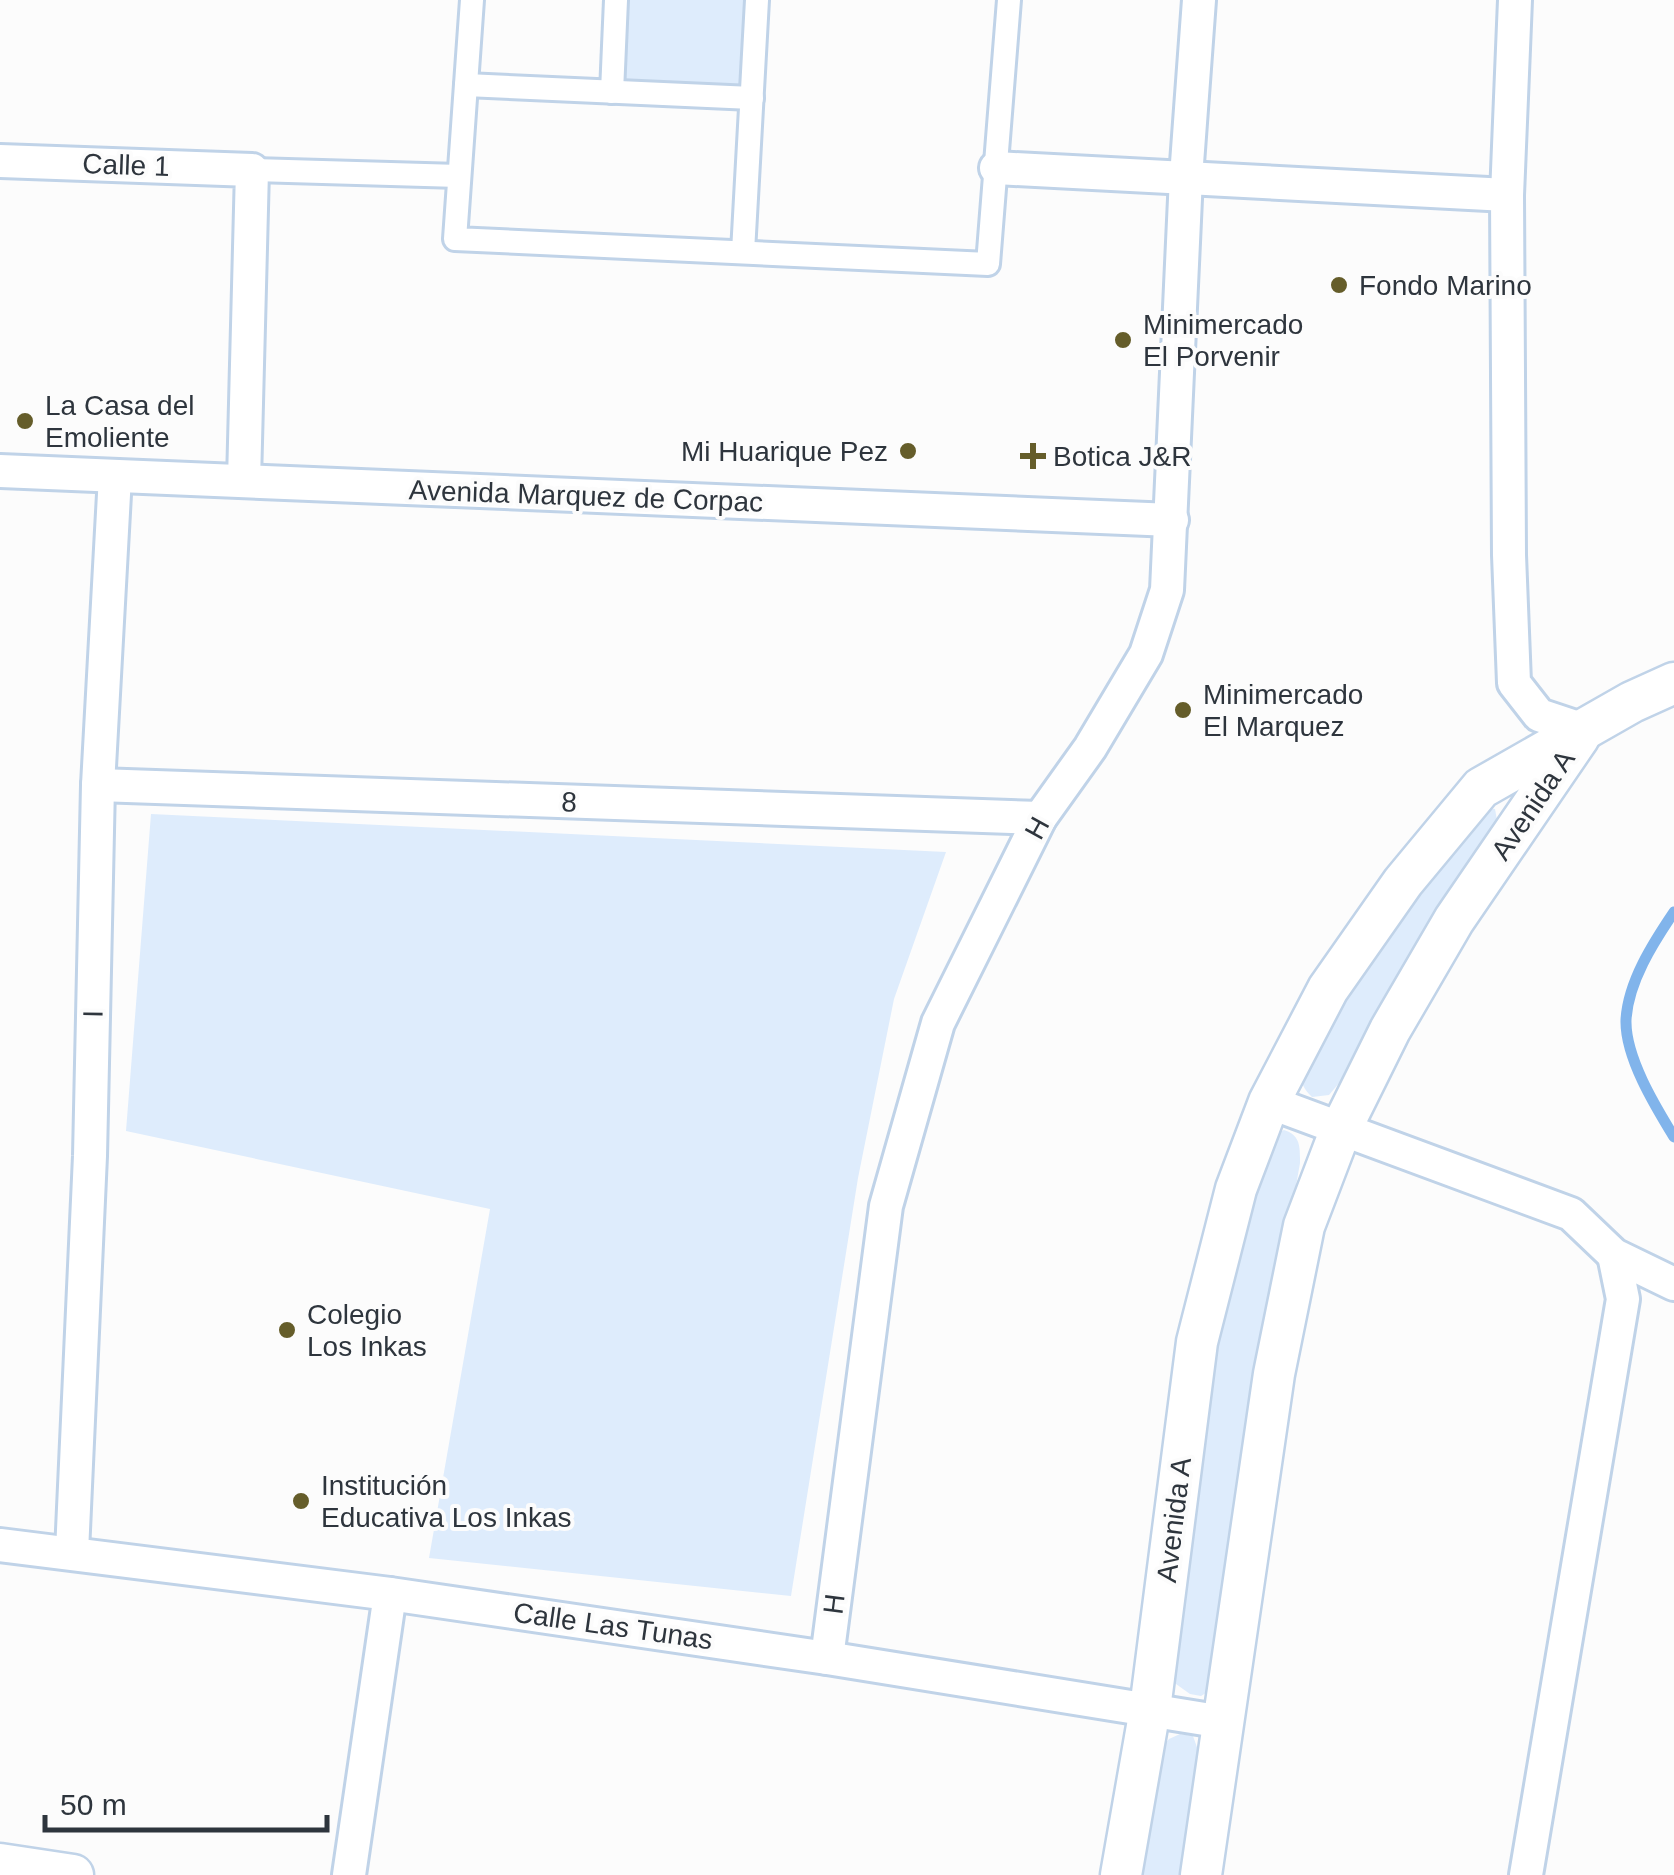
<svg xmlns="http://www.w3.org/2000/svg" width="1674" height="1875" font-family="Helvetica,sans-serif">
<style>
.green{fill:#deecfc}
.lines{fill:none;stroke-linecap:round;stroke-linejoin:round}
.stream{stroke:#81b4eb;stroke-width:11}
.pedestrian-casing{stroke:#c0d3e8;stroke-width:28}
.minor-casing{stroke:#c0d3e8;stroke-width:38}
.tertiary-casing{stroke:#c0d3e8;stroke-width:45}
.pedestrian{stroke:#fff;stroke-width:22}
.minor{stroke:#fff;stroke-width:32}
.tertiary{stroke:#fff;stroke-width:40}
.poi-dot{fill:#655d2a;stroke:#fcfcfc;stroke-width:4}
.labels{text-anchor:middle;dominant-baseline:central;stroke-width:8;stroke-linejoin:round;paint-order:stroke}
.street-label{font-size:28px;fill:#2e353d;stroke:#fcfcfc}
.poi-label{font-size:28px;fill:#2e353d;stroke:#fcfcfc;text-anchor:start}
</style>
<rect width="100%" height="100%" fill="#fcfcfc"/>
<g class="green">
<path d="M616 0H757L752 98 612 92Z"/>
<path d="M1477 806 1495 809 1499 831 1345 1076 1329 1095 1312 1097C1301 1087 1299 1078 1302 1063Z"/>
<path d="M151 814 946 852 894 999 858 1178 791 1596 429 1558 490 1209 126 1131Z"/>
<path d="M1284 1130C1301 1135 1300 1148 1300 1163L1271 1329 1214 1688 1201 1696 1190 1694 1176 1684V1663L1224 1288 1267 1144 1278 1133Z"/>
<path d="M1180 1734 1193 1736 1203 1764 1185 1875H1143L1160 1750 1169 1739Z"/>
</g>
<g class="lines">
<path class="stream" d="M1674 912C1653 943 1628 982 1626 1020 1625 1057 1655 1106 1674 1137"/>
<g class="pedestrian-casing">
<g id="pedestrian">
<path d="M472 0 455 239 988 264 1009 0"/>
<path d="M466 85 752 98"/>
<path d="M612 92 616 0"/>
<path d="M252 170 459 176"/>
<path d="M743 252 757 0"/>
</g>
</g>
<g class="minor-casing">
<g id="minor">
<path d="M1515 0 1507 195 1509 555 1514 683 1539 715 1584 730"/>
<path d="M0 161 252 170 244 481"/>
<path d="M996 168 1507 195"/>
<path d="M0 471 1172 520"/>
<path d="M98 785 1040 818"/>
<path d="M1269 1102 1571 1214 1614 1255 1674 1284"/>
<path d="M0 1545 390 1594 827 1658 1223 1722"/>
<path d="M72 1552 90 1156 98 785 115 476"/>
<path d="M827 1658 886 1206 938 1023 1040 818 1090 748 1146 654 1167 590 1186 177 1199 0"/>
<path d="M349 1875 390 1594"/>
<path d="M1526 1875 1623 1299 1614 1255"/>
</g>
</g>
<g class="tertiary-casing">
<g id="tertiary">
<path d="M0 1864 73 1875"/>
<path d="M1121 1875 1150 1709 1197 1342 1236 1189 1269 1102 1328 989 1403 882 1481 788 1632 702 1674 683"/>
<path d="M1201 1875 1274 1374 1304 1226 1341 1129 1390 1030 1454 920 1579 737"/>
</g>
</g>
<use href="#pedestrian" class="pedestrian"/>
<use href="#minor" class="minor"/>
<use href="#tertiary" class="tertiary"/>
</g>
<g class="poi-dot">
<circle cx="1339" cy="285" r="10"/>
<circle cx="1123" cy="340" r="10"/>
<circle cx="25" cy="421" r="10"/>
<circle cx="908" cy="451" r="10"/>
<path d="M1028 441h10v10h10v10h-10v10h-10v-10h-10v-10h10z"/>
<circle cx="1183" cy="710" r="10"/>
<circle cx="287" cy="1330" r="10"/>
<circle cx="301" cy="1501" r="10"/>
</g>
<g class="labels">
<g class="street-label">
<text transform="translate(126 165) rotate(2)">Calle 1</text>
<text transform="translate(586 496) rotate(2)">Avenida Marquez de Corpac</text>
<text transform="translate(569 802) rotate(2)">8</text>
<text transform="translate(1533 805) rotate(-56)">Avenida A</text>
<text transform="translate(1037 828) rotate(-61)">H</text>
<text transform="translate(93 1014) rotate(-89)">I</text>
<text transform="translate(1174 1520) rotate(-83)">Avenida A</text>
<text transform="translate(834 1604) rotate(-83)">H</text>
<text transform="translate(613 1626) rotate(8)">Calle Las Tunas</text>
</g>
<g class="poi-label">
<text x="1359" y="285">Fondo Marino</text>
<text x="1143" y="324">Minimercado<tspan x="1143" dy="32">El Porvenir</tspan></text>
<text x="45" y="405">La Casa del<tspan x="45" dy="32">Emoliente</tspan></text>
<text x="888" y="451" text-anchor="end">Mi Huarique Pez</text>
<text x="1053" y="456">Botica J&amp;R</text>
<text x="1203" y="694">Minimercado<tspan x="1203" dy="32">El Marquez</tspan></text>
<text x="307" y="1314">Colegio<tspan x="307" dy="32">Los Inkas</tspan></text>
<text x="321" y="1485">Institución<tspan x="321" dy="32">Educativa Los Inkas</tspan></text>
</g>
</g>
<path d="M45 1815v15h282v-15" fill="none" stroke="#2e353d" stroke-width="5"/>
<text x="60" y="1815" font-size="30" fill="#2e353d" stroke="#fcfcfc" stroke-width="8" paint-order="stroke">50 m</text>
</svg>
